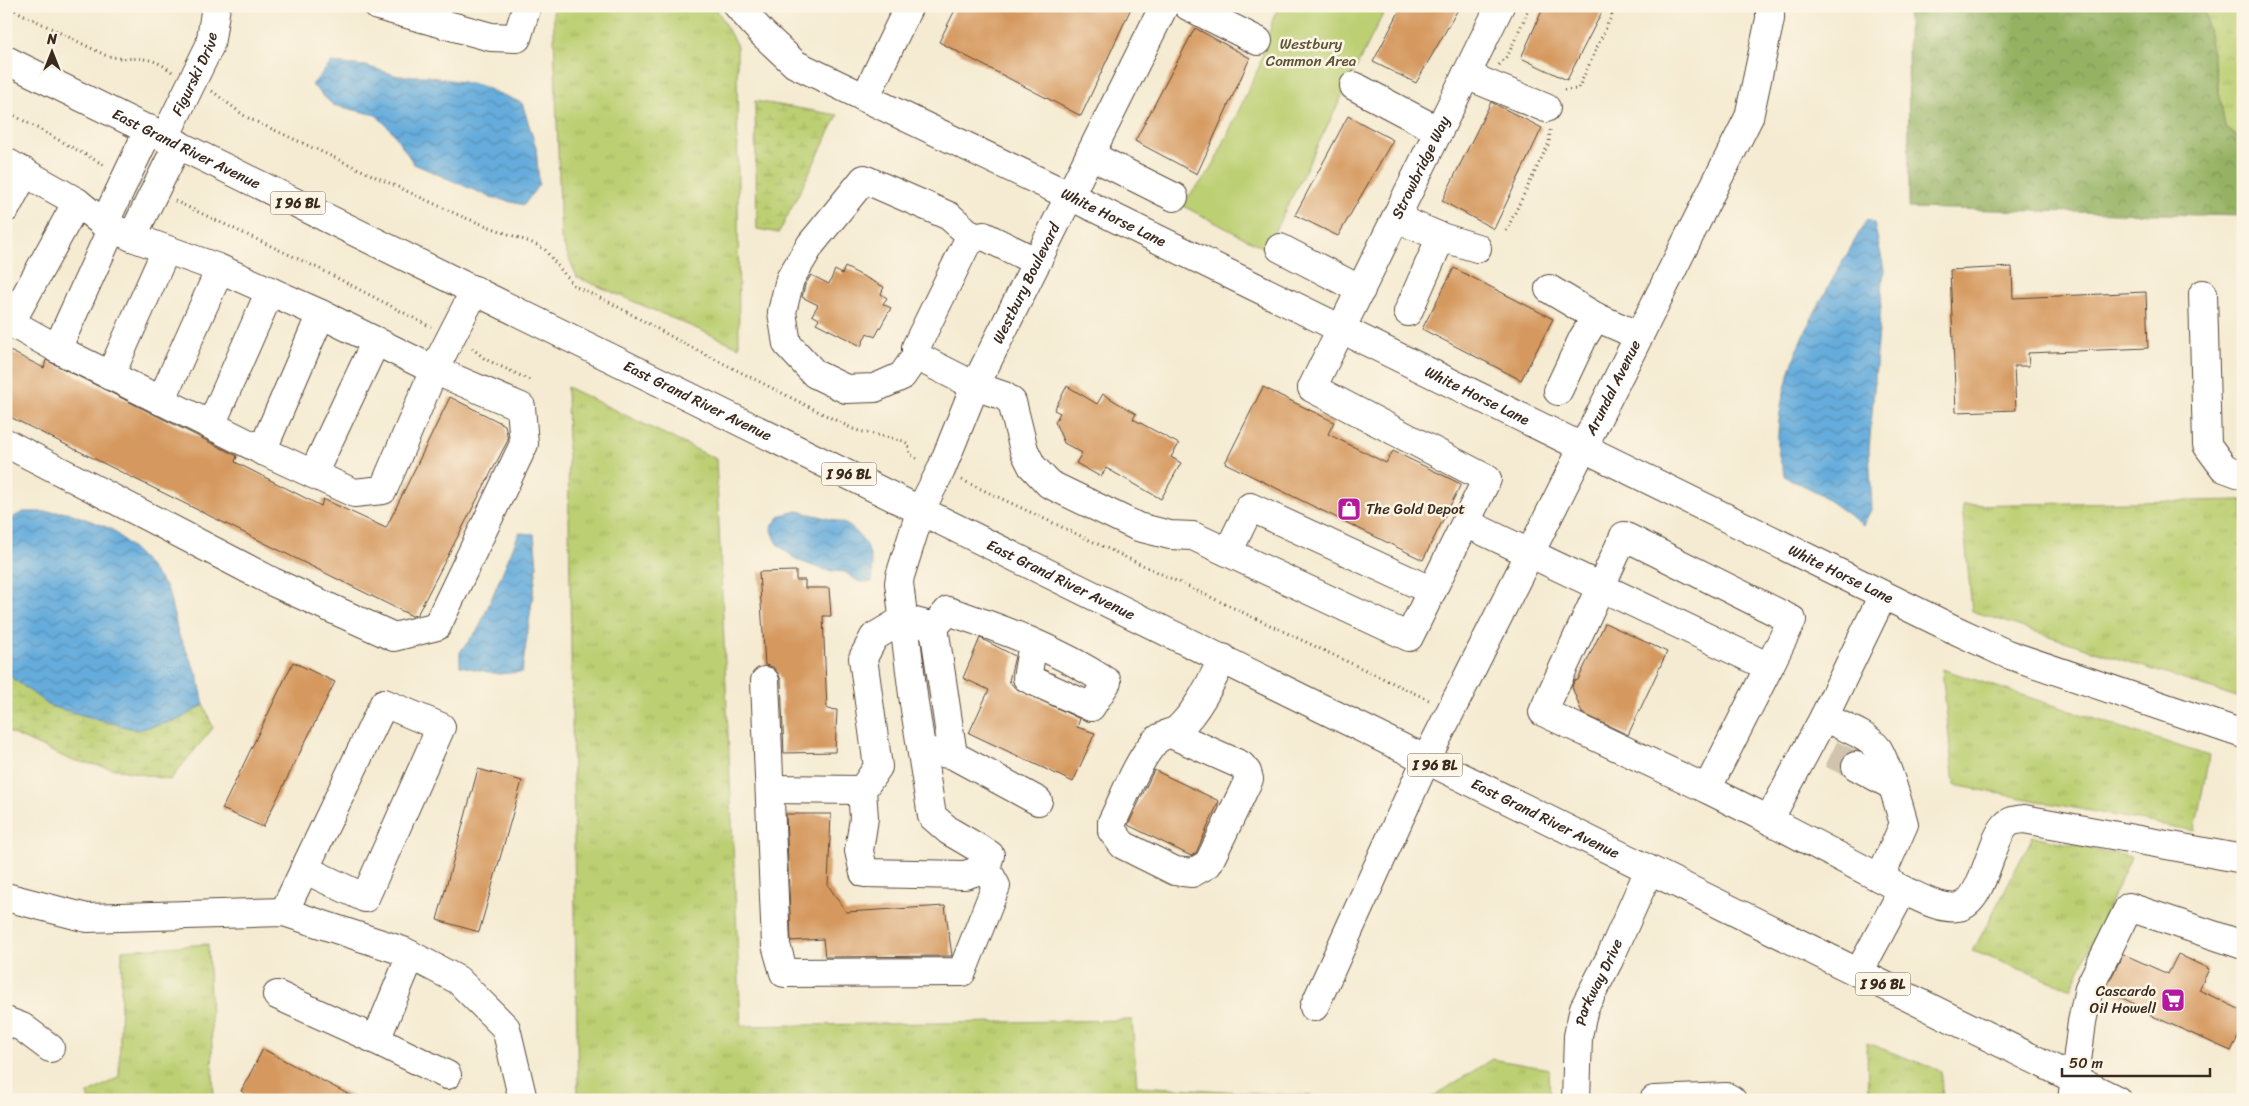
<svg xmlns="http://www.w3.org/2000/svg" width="2249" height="1106" font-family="Sriracha,sans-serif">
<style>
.grass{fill:url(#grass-tufts);stroke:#7c7c48}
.forest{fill:url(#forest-crowns);stroke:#686e41}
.wetland{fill:url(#wetland-marsh);stroke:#7c7c48}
.green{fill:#bccf72;stroke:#7c7c48}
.water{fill:url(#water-waves);stroke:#506b7d}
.building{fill:#d5995f}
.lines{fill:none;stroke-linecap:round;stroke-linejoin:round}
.minor-tunnel{stroke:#d0c4ae;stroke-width:28;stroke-dasharray:28 14;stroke-linecap:butt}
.minor-casing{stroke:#574739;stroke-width:30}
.major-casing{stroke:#574739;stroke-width:30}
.path{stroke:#574739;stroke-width:3;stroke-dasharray:1 4;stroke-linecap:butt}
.minor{stroke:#fff;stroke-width:28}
.major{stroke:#fff;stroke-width:28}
.labels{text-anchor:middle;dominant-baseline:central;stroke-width:5;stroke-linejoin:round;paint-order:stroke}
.shield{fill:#fcf5e5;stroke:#75675a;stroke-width:1}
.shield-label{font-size:14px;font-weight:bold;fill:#3b2a1e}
.park-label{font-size:15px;fill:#5b5333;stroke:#fcf5e5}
.street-label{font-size:15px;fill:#3b2a1e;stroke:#fcf5e5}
.poi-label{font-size:15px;fill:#3b2a1e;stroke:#fcf5e5;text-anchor:start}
</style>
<defs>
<pattern id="grass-tufts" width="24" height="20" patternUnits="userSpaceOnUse" patternTransform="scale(1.25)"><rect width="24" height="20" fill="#bccf72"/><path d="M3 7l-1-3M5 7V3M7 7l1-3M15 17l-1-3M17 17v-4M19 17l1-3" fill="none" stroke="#a2b262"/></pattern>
<pattern id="forest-crowns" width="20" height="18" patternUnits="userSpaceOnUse" patternTransform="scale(1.25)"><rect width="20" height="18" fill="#95b264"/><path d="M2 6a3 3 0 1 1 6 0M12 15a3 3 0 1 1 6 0" fill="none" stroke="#7b9152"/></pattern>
<pattern id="wetland-marsh" width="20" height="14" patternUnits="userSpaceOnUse" patternTransform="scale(1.25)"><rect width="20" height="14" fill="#bccf72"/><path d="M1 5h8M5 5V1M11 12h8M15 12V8" fill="none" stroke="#a2b262"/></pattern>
<pattern id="water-waves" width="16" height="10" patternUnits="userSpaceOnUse" patternTransform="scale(1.25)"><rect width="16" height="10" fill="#65acdc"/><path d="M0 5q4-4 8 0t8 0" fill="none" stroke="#548cb2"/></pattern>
</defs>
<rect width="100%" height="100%" fill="#fcf5e5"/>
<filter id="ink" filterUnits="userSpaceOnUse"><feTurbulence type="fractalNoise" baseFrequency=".02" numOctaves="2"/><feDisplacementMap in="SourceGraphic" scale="10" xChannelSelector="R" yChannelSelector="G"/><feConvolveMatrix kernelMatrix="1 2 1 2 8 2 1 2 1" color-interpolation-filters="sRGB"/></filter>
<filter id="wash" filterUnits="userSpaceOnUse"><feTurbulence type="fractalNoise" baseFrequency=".0096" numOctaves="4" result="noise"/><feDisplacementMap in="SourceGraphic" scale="20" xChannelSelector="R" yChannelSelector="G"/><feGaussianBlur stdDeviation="1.12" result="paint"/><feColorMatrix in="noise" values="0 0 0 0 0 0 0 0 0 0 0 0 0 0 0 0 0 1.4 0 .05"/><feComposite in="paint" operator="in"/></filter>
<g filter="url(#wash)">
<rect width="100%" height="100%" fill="#f5ebd2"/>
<g class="grass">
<path d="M553 6H715L737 46 739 347 577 277 561 239Z"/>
<path d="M2204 6H2243V141L2225 127Z"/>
<path d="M567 387 716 459 741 1026 1132 1020 1137 1086 1311 1096 1326 1100H578Z"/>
<path d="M2243 500V699L1972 611 1962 505Z"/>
<path d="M1942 669 2209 756 2195 831 1954 785Z"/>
<path d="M2033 836 2131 857 2071 989 1973 951Z"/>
<path d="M208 944 214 1100H88V1094L119 1077 122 950Z"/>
<path d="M1867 1043 1941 1071 1943 1100H1868Z"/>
<path d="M1492 1059 1549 1069 1550 1100H1428Z"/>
</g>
<path class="forest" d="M1908 6H2204L2225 127 2243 141V216L1909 208Z"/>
<g class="wetland">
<path d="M755 101 838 115 779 233 757 229Z"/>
<path d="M6 672 50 706 137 730 178 720 204 705 213 728 170 780 71 760 6 731Z"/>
</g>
<path class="green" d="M1280 6H1387L1266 249 1181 205 1211 170 1259 67 1274 16Z"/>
<g class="water">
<path d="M331 63 366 66 398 76H427L479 85 522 103 536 147 539 184 524 205 490 197 414 164 392 131 376 115 333 105 312 85Z"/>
<path d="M1867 219 1874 223 1884 269 1869 450 1872 508 1863 525 1817 492 1786 477C1783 468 1778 457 1778 448 1775 365 1829 288 1867 219Z"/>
<path d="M798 511C813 515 829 518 843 523 865 532 876 561 872 582H859L845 572 824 570 797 560 777 544 771 527 781 515Z"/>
<path d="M23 512H67L112 529 145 561 168 590 178 633 198 676 204 705 178 720 137 730 50 706 7 674 6 521Z"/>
<path d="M519 533 534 534 537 566 522 672 498 674 460 666V652L479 628Z"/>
</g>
<g id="blocks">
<g class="building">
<path d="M957 6H1132L1081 116 939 42Z"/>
<path d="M1402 6H1460L1416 83 1373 62Z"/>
<path d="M1544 6H1605L1567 80 1521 58Z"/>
<path d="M1195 28 1250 58 1197 174 1135 141Z"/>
<path d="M1491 102 1542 128 1494 229 1442 201Z"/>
<path d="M1348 116 1393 140 1338 236 1295 215Z"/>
<path d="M845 267 884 287 881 294 887 298 883 304 891 308 875 337 867 333 861 346 816 323 819 319 812 315 818 305 802 297 805 285 811 275 829 284 835 270 842 274Z"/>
<path d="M2012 267 2013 298 2146 292 2148 348 2028 353 2029 366H2014L2016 410 1956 412 1950 270Z"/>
<path d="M1454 268 1553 319 1521 380 1422 329Z"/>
<path d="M6 349 44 368 46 360 237 456 235 462 321 506 323 499 386 528 450 397 505 425 508 440 417 615 412 616 6 415Z"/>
<path d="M1067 386 1097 404 1103 394 1136 414 1133 419 1179 444 1171 457 1181 463 1161 499 1106 468 1101 477 1076 463 1082 453 1064 443 1055 422 1060 413 1054 410Z"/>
<path d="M1263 387 1334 422 1328 434 1386 463 1393 451 1461 484 1423 560 1225 463Z"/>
<path d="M796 571V580H805V588H829L831 616H823L827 709 837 710 835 752 784 753 781 680 778 673 773 667 765 665 759 572Z"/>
<path d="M1605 623 1667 652 1628 735 1582 713 1572 687 1574 681 1578 680Z"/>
<path d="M980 638 1015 656 1009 681 1015 688 1080 719 1077 727 1095 733 1073 782 969 733 989 690 963 678Z"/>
<path d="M293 662 335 682 263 827 222 809Z"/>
<path d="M478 769 522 781 479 932 437 920Z"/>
<path d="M1154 770 1219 801 1196 853 1191 856 1128 825Z"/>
<path d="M786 814H831L828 885 846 912 945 906 952 956 825 957 823 939 791 941Z"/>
<path d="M2123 954 2168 974 2178 954 2209 969 2199 990 2243 1011V1027L2231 1051 2148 1014 2150 1011 2105 990Z"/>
<path d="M263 1049 359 1100H256L241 1091Z"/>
</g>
</g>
</g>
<g filter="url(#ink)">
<use href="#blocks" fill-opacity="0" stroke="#574739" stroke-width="1"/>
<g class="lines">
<path class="minor-tunnel" d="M1831 754 1856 766"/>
<g class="minor-casing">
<g id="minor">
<path d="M378 6 491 37 517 38 527 6"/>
<path id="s1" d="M738 6 762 33 795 64 1070 196 1951 628 2007 654 2243 734"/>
<path d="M1188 6 1258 41"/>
<path d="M1466 75 1546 108"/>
<path d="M1354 86 1439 131"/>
<path d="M865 98 909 6"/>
<path id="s2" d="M165 137 210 45 216 6"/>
<path d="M1090 155 1174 197"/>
<path d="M6 162 77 202 104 224 132 237 218 268 321 314 434 370 475 290"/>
<path d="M6 208 25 172"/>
<path d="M1396 218 1441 237 1408 312"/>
<path d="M104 224 149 129"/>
<path d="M132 237 178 144"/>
<path d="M1441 237 1477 248"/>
<path d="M1280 248 1361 290"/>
<path id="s3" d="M1037 262 984 236 974 238 965 247 916 347V356L975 386 1004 396 1012 402 1024 450 1032 466 1049 484 1138 527 1170 535 1193 536 1409 637 1487 479 1312 388 1500 6"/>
<path d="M1549 289 1596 317"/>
<path d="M2203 294 2207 445 2224 468 2243 475"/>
<path d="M6 320 69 355 259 449 354 493 383 490 434 370 521 407 524 444 437 626 394 637 273 582 6 443"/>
<path d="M11 322 77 202"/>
<path d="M57 349 112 228"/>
<path d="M916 356 902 376 875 388 846 389 815 374 787 344 782 312 790 279 811 244 864 179 949 216 974 238"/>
<path d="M110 376 166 250"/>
<path d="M1558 391 1583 338 1596 317 1639 336"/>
<path d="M161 401 220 269"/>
<path d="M211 425 270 291"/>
<path d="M262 451 321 314"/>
<path d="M313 474 376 341"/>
<path d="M1466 523 1769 667 1707 789 1543 712 1624 536 1792 620 1769 667"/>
<path d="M1228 552 1250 507 1432 591"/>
<path d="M934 627 948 611C1003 629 1059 650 1107 682L1091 707 1027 678 1033 643"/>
<path d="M765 681 776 945 784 973 962 972 996 886 986 868"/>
<path d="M1824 717 1883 595"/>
<path d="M1169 733 1241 765 1247 772 1249 779 1208 864 1192 873 1175 871 1123 845 1112 831V822C1124 798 1136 764 1153 744 1159 735 1171 735 1179 728 1199 709 1211 682 1223 658"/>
<path d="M936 752 953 755 1038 801"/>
<path id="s4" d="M953 755 934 627 904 619 874 637 863 658 878 767 862 790 864 818 859 851 864 873 965 875 986 868 990 855 949 831 932 816 914 703 899 583 900 576 921 509 941 470 975 386 1164 6"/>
<path d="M1856 766 1891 785"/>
<path d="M770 789 862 790"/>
<path d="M1707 789 1769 820"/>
<path d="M1903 890C1919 897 1940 910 1958 907 1984 903 1989 842 2006 825 2011 820 2017 820 2024 819L2243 859"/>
<path d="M6 897 87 918 284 912 403 951 458 980 506 1028 523 1100"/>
<path d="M284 912 384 703 441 727 365 898 304 869"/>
<path d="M1859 972 1903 890 1769 820 1824 717C1840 726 1867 734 1878 749 1887 764 1899 806 1904 824L1880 878"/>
<path d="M277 995 376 1040 411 955"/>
<path id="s5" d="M1314 1007 1426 760 1749 117 1770 19V6"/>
<path d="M6 1021 22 1027 50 1048"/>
<path d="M376 1040 447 1075"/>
<path id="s6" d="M1576 1100 1578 1036 1584 1008 1609 960 1649 870"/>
<path d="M1654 1100 1727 1097 1732 1100"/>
<path d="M2072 1100 2082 1022 2089 988 2129 907 2243 945"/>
</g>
</g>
<g class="major-casing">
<g id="major">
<path id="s7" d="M6 60 2117 1100"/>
</g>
</g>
<g class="path">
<path d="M6 6 105 55C133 64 145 50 172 72"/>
<path d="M1499 65 1508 55 1530 6"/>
<path d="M1564 90 1578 89 1616 6"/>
<path d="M212 91 246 117 463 217 535 244 545 250 574 286 611 303 681 342 855 430 904 441 908 444 910 454 920 461"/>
<path d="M6 111 106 166"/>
<path d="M175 201 322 270 431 327"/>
<path d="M1506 231 1549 143 1550 130"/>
<path d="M472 348 485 359 532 381"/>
<path d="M962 480 1431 701"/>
</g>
<use href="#minor" class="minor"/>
<use href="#major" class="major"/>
</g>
</g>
<defs>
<g id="shop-square" transform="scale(1.25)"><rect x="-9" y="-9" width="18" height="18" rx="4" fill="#b5179e" stroke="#fcf5e5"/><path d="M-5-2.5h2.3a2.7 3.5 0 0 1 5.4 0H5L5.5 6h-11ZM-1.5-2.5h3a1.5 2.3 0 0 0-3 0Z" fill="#fff"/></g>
<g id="supermarket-square" transform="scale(1.25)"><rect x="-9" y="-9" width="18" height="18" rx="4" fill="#b5179e" stroke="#fcf5e5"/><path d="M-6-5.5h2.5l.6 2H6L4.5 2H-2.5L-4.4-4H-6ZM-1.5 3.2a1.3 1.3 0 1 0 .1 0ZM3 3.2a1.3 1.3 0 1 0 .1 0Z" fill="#fff"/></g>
</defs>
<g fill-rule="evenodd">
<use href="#shop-square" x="1349" y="509"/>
<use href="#supermarket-square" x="2173" y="1000"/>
</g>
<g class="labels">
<g class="shield">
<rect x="270.5" y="191.5" width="55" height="23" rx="4"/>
<rect x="821.5" y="462.5" width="55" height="23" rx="4"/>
<rect x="1407.5" y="753.5" width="55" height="23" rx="4"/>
<rect x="1855.5" y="972.5" width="55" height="23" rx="4"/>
</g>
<g class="shield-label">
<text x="298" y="203">I 96 BL</text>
<text x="849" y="474">I 96 BL</text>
<text x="1435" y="765">I 96 BL</text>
<text x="1883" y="984">I 96 BL</text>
</g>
<g class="park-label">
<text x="1311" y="44">Westbury<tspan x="1311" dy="17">Common Area</tspan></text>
</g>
<g class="street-label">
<text stroke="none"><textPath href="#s2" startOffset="70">Figurski Drive</textPath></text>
<text stroke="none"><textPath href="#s7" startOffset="201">East Grand River Avenue</textPath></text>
<text stroke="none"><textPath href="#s3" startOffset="1414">Strowbridge Way</textPath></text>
<text stroke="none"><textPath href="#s1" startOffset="435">White Horse Lane</textPath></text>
<text stroke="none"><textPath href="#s4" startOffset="1210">Westbury Boulevard</textPath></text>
<text stroke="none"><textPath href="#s5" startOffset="688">Arundal Avenue</textPath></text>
<text stroke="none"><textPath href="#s1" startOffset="840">White Horse Lane</textPath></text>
<text stroke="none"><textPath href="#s7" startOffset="771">East Grand River Avenue</textPath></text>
<text stroke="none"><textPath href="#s1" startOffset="1245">White Horse Lane</textPath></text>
<text stroke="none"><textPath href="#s7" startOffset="1176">East Grand River Avenue</textPath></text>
<text stroke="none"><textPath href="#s7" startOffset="1716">East Grand River Avenue</textPath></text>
<text stroke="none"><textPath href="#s6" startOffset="122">Parkway Drive</textPath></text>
</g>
<g class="poi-label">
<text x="1366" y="509">The Gold Depot</text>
<text x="2156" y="991" text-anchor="end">Cascardo<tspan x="2156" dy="17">Oil Howell</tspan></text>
</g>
</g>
<rect width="2249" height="1106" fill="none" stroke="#fcf5e5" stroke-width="25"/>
<g transform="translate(52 52)" stroke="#fcf5e5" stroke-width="4" paint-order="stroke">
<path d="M0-4L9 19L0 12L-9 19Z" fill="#3b2a1e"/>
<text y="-8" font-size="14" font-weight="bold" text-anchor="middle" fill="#3b2a1e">N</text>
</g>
<path d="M2062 1068v8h148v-8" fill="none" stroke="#3b2a1e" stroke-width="2.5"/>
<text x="2069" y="1068" font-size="15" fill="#3b2a1e" stroke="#fcf5e5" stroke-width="4" paint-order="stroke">50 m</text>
</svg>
